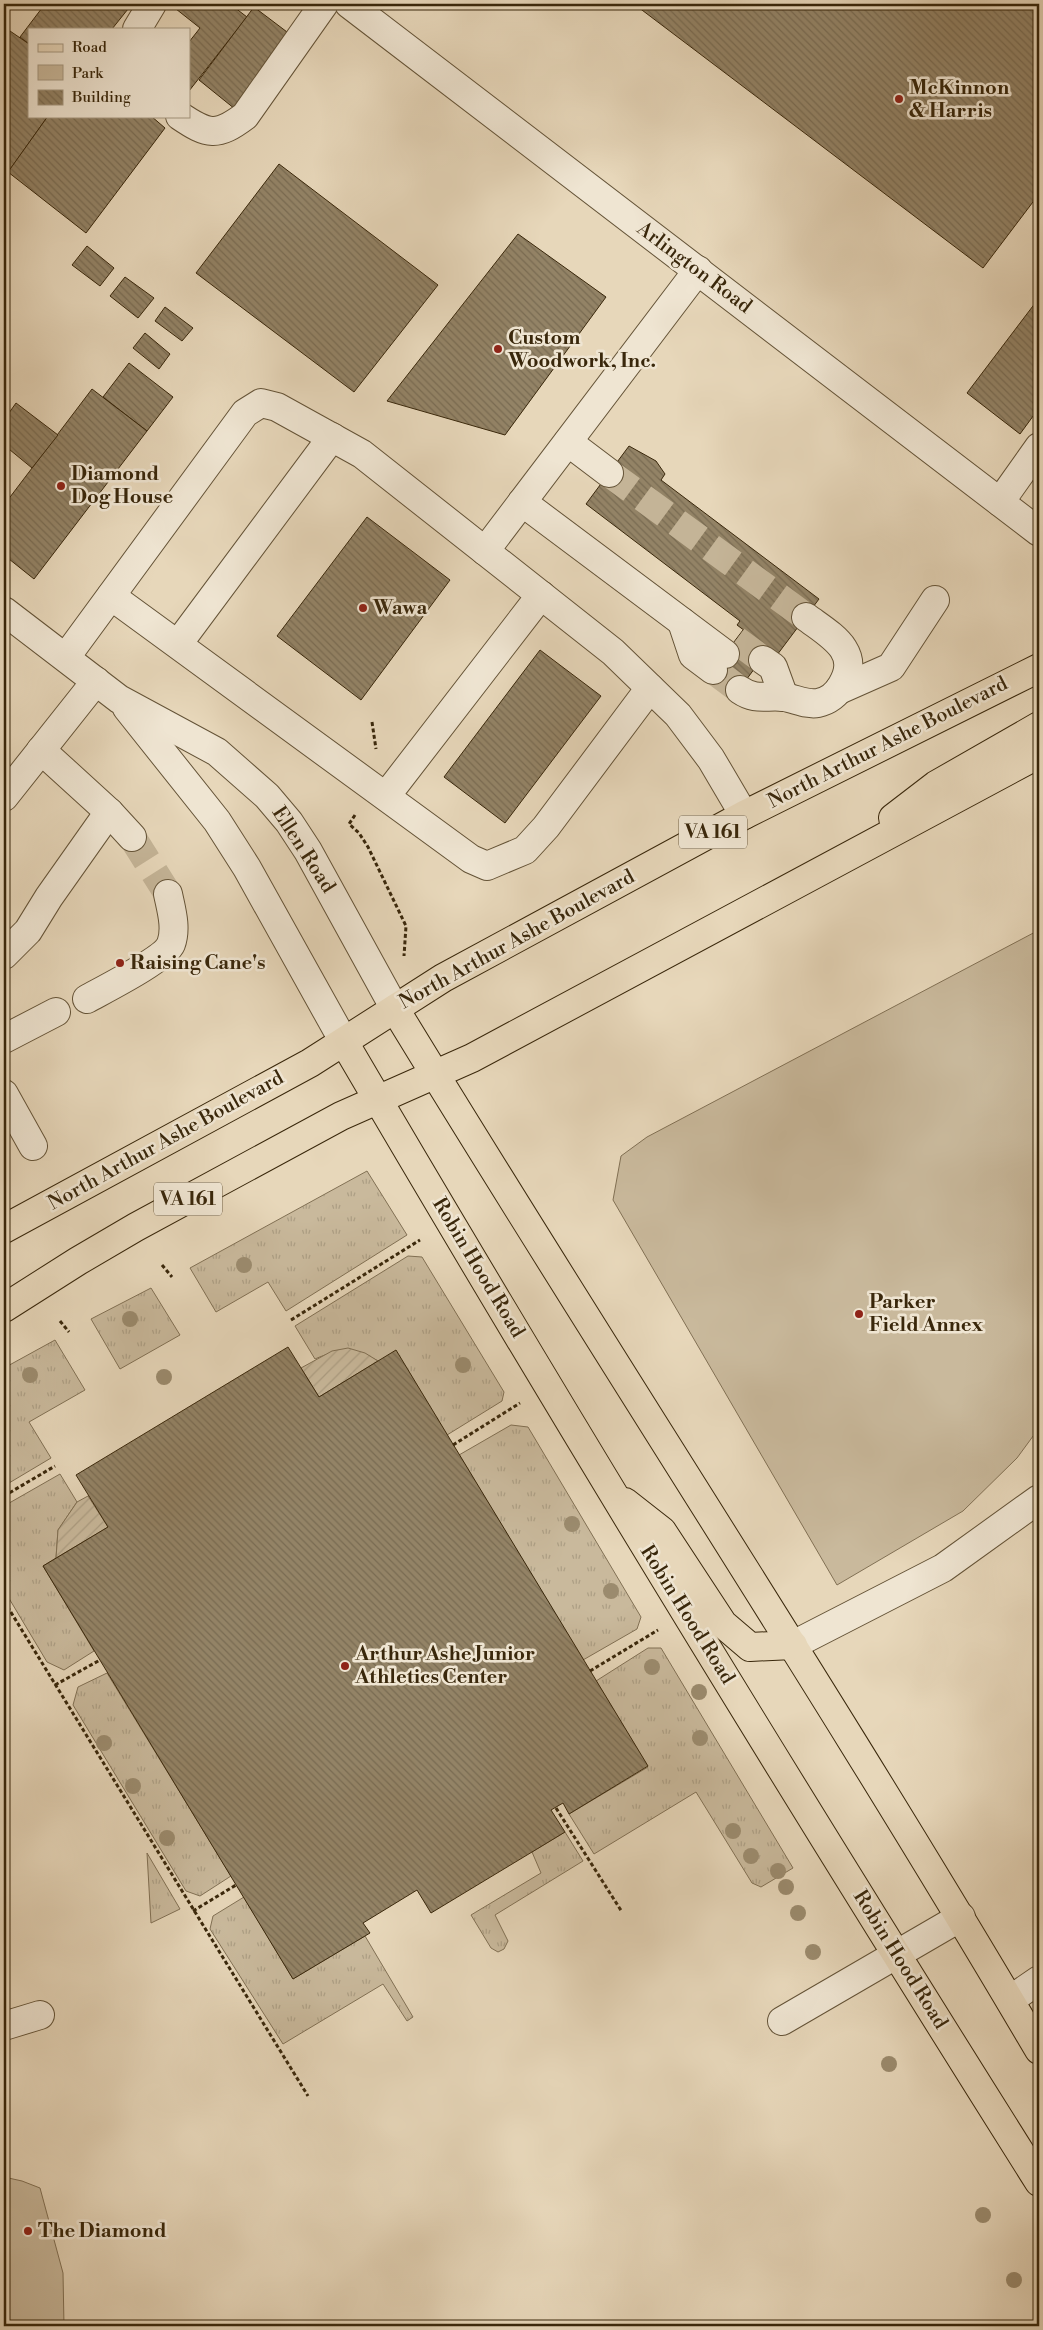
<svg xmlns="http://www.w3.org/2000/svg" width="1043" height="2330" font-family="'Libre Bodoni',serif">
<style>
.grass{fill:url(#grass-tufts);stroke:#817054}
.park{fill:#c9b99c;stroke:#817054}
.garden{fill:url(#garden-furrows);stroke:#817054}
.building{fill:url(#building-back-hatch);stroke:#39270b}
.lines{fill:none;stroke-linecap:round;stroke-linejoin:round}
.minor-tunnel{stroke:#c4b497;stroke-width:28;stroke-dasharray:28 14;stroke-linecap:butt}
.minor-casing{stroke:#645337;stroke-width:30}
.major-casing{stroke:#39270b;stroke-width:30}
.path{stroke:#39270b;stroke-width:3;stroke-dasharray:4 2.5;stroke-linecap:butt}
.minor{stroke:#efe5d2;stroke-width:28}
.major{stroke:#e7d7ba;stroke-width:28}
.tree{fill:#9b8b6e}
.poi-dot{fill:#8f2418;stroke:#efe5d2;stroke-width:2}
.labels{text-anchor:middle;dominant-baseline:central;stroke-width:5;stroke-linejoin:round;paint-order:stroke}
.shield{fill:#efe5d2;stroke:#706047;stroke-width:1}
.shield-label{font-size:19px;font-weight:bold;fill:#39270b}
.poi-label{font-size:20px;font-weight:bold;fill:#39270b;stroke:#efe5d2;text-anchor:start}
.street-label{font-size:20px;fill:#39270b;stroke:#efe5d2}
</style>
<defs>
<pattern id="grass-tufts" width="24" height="20" patternUnits="userSpaceOnUse" patternTransform="scale(1.25)"><rect width="24" height="20" fill="#c9b99c"/><path d="M3 7l-1-3M5 7V3M7 7l1-3M15 17l-1-3M17 17v-4M19 17l1-3" fill="none" stroke="#ad9f85"/></pattern>
<pattern id="garden-furrows" width="10" height="10" patternUnits="userSpaceOnUse" patternTransform="scale(1.25)"><rect width="10" height="10" fill="#c9b99c"/><path d="M-1 1l2-2M0 10L10 0M9 11l2-2" fill="none" stroke="#ad9f85"/></pattern>
<pattern id="building-back-hatch" width="6" height="6" patternUnits="userSpaceOnUse" patternTransform="scale(1.25)"><rect width="6" height="6" fill="#938366"/><path d="M-1 5l2 2M0 0l6 6M5-1l2 2" fill="none" stroke="#796b52"/></pattern>
</defs>
<rect width="100%" height="100%" fill="#e7d7ba"/>
<filter id="stains"><feTurbulence type="fractalNoise" baseFrequency=".004" numOctaves="4"/><feColorMatrix values="0 0 0 0 .2 0 0 0 0 .09 0 0 0 0 .02 0 0 0 .5 -.17"/></filter>
<radialGradient id="worn" r=".72"><stop offset=".6" stop-color="#630" stop-opacity="0"/><stop offset="1" stop-color="#630" stop-opacity=".3"/></radialGradient>
<g class="grass">
<path d="M367 1171 407 1235 286 1311 268 1282 216 1312 190 1268Z"/>
<path d="M408 1256 422 1257 504 1392 502 1401 447 1435 378 1361C357 1348 337 1349 315 1359L295 1326Z"/>
<path d="M151 1288 180 1335 120 1369 91 1319Z"/>
<path d="M55 1340 85 1390 29 1422 51 1458 4 1486V1368Z"/>
<path d="M511 1425 528 1427 641 1617 637 1629 583 1660 459 1455Z"/>
<path d="M60 1474 77 1502 58 1530 56 1558 43 1566 94 1651 64 1670 47 1662 4 1590V1506Z"/>
<path d="M648 1648H661L793 1868 761 1887 752 1883 696 1792 594 1854 569 1814 648 1767 596 1681Z"/>
<path d="M107 1673 231 1876 200 1896 186 1891 73 1705 78 1687Z"/>
<path d="M565 1832 583 1861 495 1915 508 1941 504 1949 498 1952 491 1948 471 1915 541 1873 532 1852Z"/>
<path d="M147 1853 180 1909 151 1923Z"/>
<path d="M244 1897 293 1979 365 1936 413 2017 407 2021 383 1984 283 2044 210 1929 213 1916Z"/>
</g>
<g class="park">
<path d="M1039 930V1428L1017 1458 963 1511 837 1585 613 1200 621 1156 647 1137Z"/>
<path d="M4 2177 22 2181 40 2188 63 2273 64 2326H4Z"/>
</g>
<g class="garden">
<path d="M348 1348 365 1353 378 1361 319 1397 301 1368 332 1351Z"/>
<path d="M88 1496 108 1527 56 1558 58 1530 77 1502Z"/>
</g>
<g class="building">
<path d="M45 4H132L112 29H29V44L20 37Z"/>
<path d="M172 4H230L247 17 189 91V42L200 28 171 5Z"/>
<path d="M634 4H1039V194L983 268Z"/>
<path d="M254 7 291 35 235 109 199 80Z"/>
<path d="M10 31 29 44V116H48L4 178V39Z"/>
<path d="M48 116H151L165 128 86 233 8 172Z"/>
<path d="M279 164 438 285 354 392 196 273Z"/>
<path d="M518 234 606 297 505 435 387 401Z"/>
<path d="M87 246 114 268 100 286 72 265Z"/>
<path d="M125 277 154 298 138 318 110 296Z"/>
<path d="M1039 298V408L1020 434 967 393Z"/>
<path d="M165 307 193 328 182 341 155 321Z"/>
<path d="M145 333 170 354 159 369 133 348Z"/>
<path d="M129 363 173 397 147 431 103 397Z"/>
<path d="M92 389 147 431 34 579 4 555V505Z"/>
<path d="M16 403 58 435 32 468 4 445V420Z"/>
<path d="M629 446 656 461 665 474 661 480 819 599 777 655 737 625 740 621 586 504Z"/>
<path d="M367 517 450 580 361 700 277 636Z"/>
<path d="M743 630 769 649 732 699 706 679Z"/>
<path d="M540 650 601 696 505 823 444 777Z"/>
<path d="M288 1347 319 1397 396 1350 648 1766 569 1814 563 1803 551 1810 565 1832 532 1852 431 1913 417 1890 363 1923 370 1933 293 1979 43 1566 108 1527 76 1475Z"/>
</g>
<g class="lines">
<g class="minor-tunnel">
<path d="M609 473 806 617"/>
<path d="M736 640 763 660"/>
<path d="M713 670 740 690"/>
<path d="M132 837 168 894"/>
</g>
<g class="minor-casing">
<g id="minor">
<path d="M349 4 1039 532"/>
<path d="M137 29 152 4"/>
<path d="M180 116C208 135 217 137 245 116L324 4"/>
<path d="M568 442 609 473"/>
<path d="M522 502 725 654"/>
<path d="M1000 502 1039 447"/>
<path d="M485 551 698 270"/>
<path d="M111 596 471 859 487 866 525 850 546 827 650 688"/>
<path d="M4 611 119 699 217 752 267 796 289 822 308 851 395 1009"/>
<path d="M682 622 693 655 713 670"/>
<path d="M178 644 332 437"/>
<path d="M66 657 245 413 261 403 277 407 362 454 613 652 678 715 711 759 744 815"/>
<path d="M763 660 773 667 784 697"/>
<path d="M740 690C756 701 766 695 784 697 796 699 807 705 818 703 828 701 837 694 842 685 862 651 830 635 806 617"/>
<path d="M839 690 891 667 935 600"/>
<path d="M127 708 217 821 247 868 344 1042"/>
<path d="M41 750 109 812 132 837"/>
<path d="M386 796 541 595"/>
<path d="M4 797 96 681"/>
<path d="M4 955 28 931 49 897 109 812"/>
<path d="M87 999C103 990 165 959 171 944 177 928 171 909 168 894"/>
<path d="M4 1039 56 1012"/>
<path d="M4 1094 33 1146"/>
<path d="M793 1645 943 1568 1039 1499"/>
<path d="M1010 2000 1039 1980"/>
<path d="M782 2021 961 1917"/>
<path d="M4 2026 40 2015"/>
</g>
</g>
<g class="major-casing">
<g id="major">
<path d="M893 818 936 785 1039 726"/>
<path d="M395 1009C607 1357 832 1698 1039 2050"/>
<path d="M344 1042C569 1426 802 1806 1039 2182"/>
<path d="M4 1229 310 1063 443 978 744 815 1039 668"/>
<path d="M4 1308 78 1261 136 1227 341 1116 472 1058 1039 754"/>
<path d="M625 1502 662 1531 723 1624 750 1647 793 1645"/>
</g>
</g>
<g class="path">
<path d="M372 722 376 749"/>
<path d="M355 815 349 824 359 833 368 847 406 926 404 956"/>
<path d="M162 1265 172 1277"/>
<path d="M291 1320 420 1240"/>
<path d="M60 1321 69 1332"/>
<path d="M453 1445 520 1403"/>
<path d="M4 1496 55 1466"/>
<path d="M4 1601 308 2096"/>
<path d="M590 1671 658 1630"/>
<path d="M55 1685 100 1660"/>
<path d="M556 1808 622 1912"/>
<path d="M193 1911 236 1885"/>
</g>
<use href="#minor" class="minor"/>
<use href="#major" class="major"/>
</g>
<g class="tree">
<circle cx="244" cy="1265" r="8"/>
<circle cx="130" cy="1319" r="8"/>
<circle cx="463" cy="1365" r="8"/>
<circle cx="30" cy="1375" r="8"/>
<circle cx="164" cy="1377" r="8"/>
<circle cx="572" cy="1524" r="8"/>
<circle cx="611" cy="1591" r="8"/>
<circle cx="652" cy="1667" r="8"/>
<circle cx="699" cy="1692" r="8"/>
<circle cx="700" cy="1738" r="8"/>
<circle cx="104" cy="1743" r="8"/>
<circle cx="133" cy="1786" r="8"/>
<circle cx="733" cy="1831" r="8"/>
<circle cx="167" cy="1838" r="8"/>
<circle cx="751" cy="1856" r="8"/>
<circle cx="778" cy="1871" r="8"/>
<circle cx="786" cy="1887" r="8"/>
<circle cx="798" cy="1913" r="8"/>
<circle cx="813" cy="1952" r="8"/>
<circle cx="889" cy="2064" r="8"/>
<circle cx="983" cy="2215" r="8"/>
<circle cx="1014" cy="2280" r="8"/>
</g>
<g class="poi-dot">
<circle cx="899" cy="99" r="5"/>
<circle cx="498" cy="349" r="5"/>
<circle cx="61" cy="486" r="5"/>
<circle cx="363" cy="608" r="5"/>
<circle cx="120" cy="963" r="5"/>
<circle cx="859" cy="1314" r="5"/>
<circle cx="345" cy="1666" r="5"/>
<circle cx="28" cy="2231" r="5"/>
</g>
<g class="labels">
<g class="shield">
<rect x="679" y="815.5" width="68" height="33" rx="4"/>
<rect x="154" y="1182.5" width="68" height="33" rx="4"/>
</g>
<g class="shield-label">
<text x="713" y="832">VA 161</text>
<text x="188" y="1199">VA 161</text>
</g>
<g class="poi-label">
<text x="909" y="88">McKinnon<tspan x="909" dy="23">&amp; Harris</tspan></text>
<text x="508" y="338">Custom<tspan x="508" dy="23">Woodwork, Inc.</tspan></text>
<text x="71" y="474">Diamond<tspan x="71" dy="23">Dog House</tspan></text>
<text x="373" y="608">Wawa</text>
<text x="130" y="963">Raising Cane's</text>
<text x="869" y="1302">Parker<tspan x="869" dy="23">Field Annex</tspan></text>
<text x="355" y="1654">Arthur Ashe Junior<tspan x="355" dy="23">Athletics Center</tspan></text>
<text x="38" y="2231">The Diamond</text>
</g>
<g class="street-label">
<text transform="translate(694 268) rotate(37)">Arlington Road</text>
<text transform="translate(888 743) rotate(-27)">North Arthur Ashe Boulevard</text>
<text transform="translate(303 850) rotate(57)">Ellen Road</text>
<text transform="translate(517 940) rotate(-29)">North Arthur Ashe Boulevard</text>
<text transform="translate(166 1141) rotate(-29)">North Arthur Ashe Boulevard</text>
<text transform="translate(478 1268) rotate(59)">Robin Hood Road</text>
<text transform="translate(687 1615) rotate(58)">Robin Hood Road</text>
<text transform="translate(900 1960) rotate(58)">Robin Hood Road</text>
</g>
</g>
<rect width="1043" height="2330" fill="none" stroke="#e7d7ba" stroke-width="20"/>
<rect x="5" y="5" width="1033" height="2320" fill="none" stroke="#39270b" stroke-width="2.5"/>
<rect x="10" y="10" width="1023" height="2310" fill="none" stroke="#39270b"/>
<rect x="28" y="28" width="162" height="90" fill="#efe5d2" stroke="#a69982"/>
<rect x="38" y="44" width="25" height="8" fill="#e7d7ba" stroke="#a69982"/>
<text x="72" y="52" font-size="15" fill="#39270b">Road</text>
<rect x="38" y="65" width="25" height="15" fill="#c9b99c" stroke="#a69982"/>
<text x="72" y="78" font-size="15" fill="#39270b">Park</text>
<rect x="38" y="90" width="25" height="15" fill="url(#building-back-hatch)" stroke="#a69982"/>
<text x="72" y="102" font-size="15" fill="#39270b">Building</text>
<rect width="100%" height="100%" filter="url(#stains)"/>
<rect width="100%" height="100%" fill="url(#worn)"/>
</svg>
